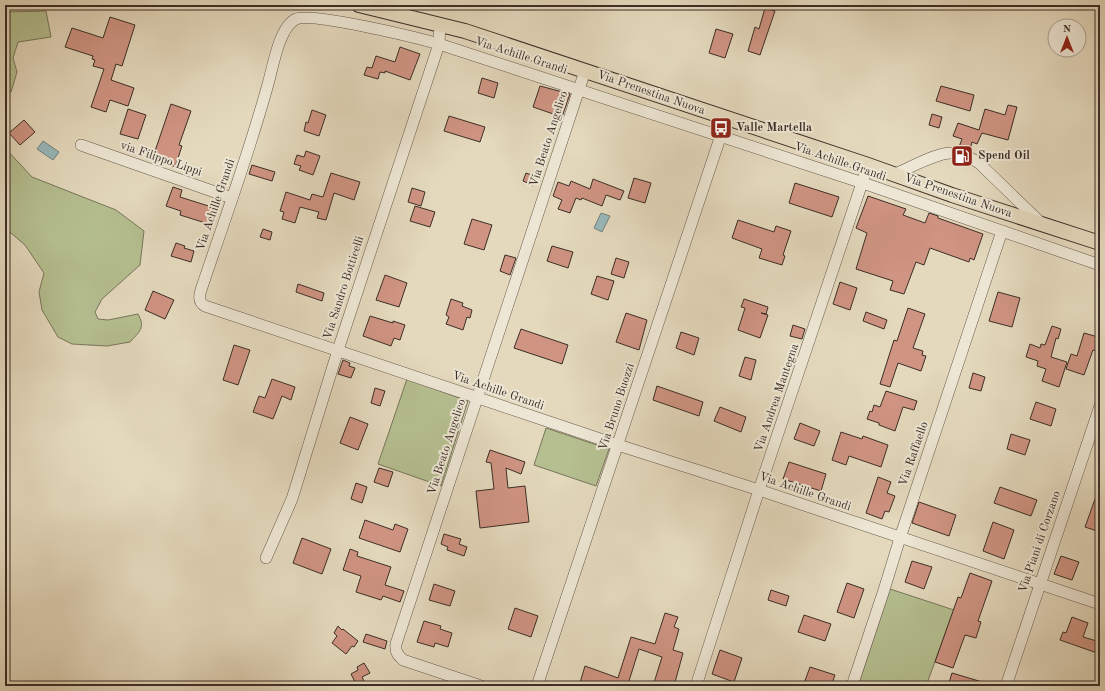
<svg xmlns="http://www.w3.org/2000/svg" width="1105" height="691" font-family="'Old Standard TT',serif">
<style>
.green{fill:#b5bf90;stroke:#78765c}
.water{fill:#98b8ba;stroke:#73817f}
.building{fill:#cf9482;stroke:#3c2e27}
.lines{fill:none;stroke-linecap:round;stroke-linejoin:round}
.minor-casing{stroke:#66594c;stroke-width:12}
.major-casing{stroke:#3c2e27;stroke-width:16}
.minor{stroke:#ede6d4;stroke-width:11}
.major{stroke:#e4d9bd;stroke-width:14}
.labels{text-anchor:middle;dominant-baseline:central;stroke-width:4;stroke-linejoin:round;paint-order:stroke}
.street-label{font-size:12px;fill:#3c2e27;stroke:#ede6d4}
.poi-label{font-size:12px;font-weight:bold;fill:#3c2e27;stroke:#ede6d4;text-anchor:start}
</style>
<rect width="100%" height="100%" fill="#e4d9bd"/>
<filter id="stains"><feTurbulence type="fractalNoise" baseFrequency=".005" numOctaves="4"/><feColorMatrix values="0 0 0 0 .2 0 0 0 0 .09 0 0 0 0 .02 0 0 0 .5 -.17"/></filter>
<radialGradient id="worn" r=".72"><stop offset=".6" stop-color="#630" stop-opacity="0"/><stop offset="1" stop-color="#630" stop-opacity=".3"/></radialGradient>
<g class="green">
<path d="M46 11 51 37 18 42 13 58 17 72 11 92H5V12Z"/>
<path d="M5 148 32 177 116 210 144 231 140 265 102 299 95 312 98 319 108 320 138 314C146 328 139 332 130 342L107 346 72 344 58 337 42 310 39 292 44 273 25 245 5 228Z"/>
<path d="M407 379 468 401 441 486 378 464Z"/>
<path d="M546 428 609 449 596 486 534 465Z"/>
<path d="M890 589 954 610 926 686H858Z"/>
</g>
<g class="water">
<path d="M43 141 59 152 53 160 37 149Z"/>
<path d="M601 213 610 216 602 232 594 228Z"/>
</g>
<g class="building">
<path d="M765 8 775 11 760 55 748 51 755 27 759 29Z"/>
<path d="M110 17 135 25 122 66 116 64 111 80 134 88 128 106 110 100 106 112 91 107 104 69 93 66 95 60 92 59 93 56 65 47 72 28 103 38Z"/>
<path d="M716 29 733 34 725 58 709 53Z"/>
<path d="M400 47 420 54 410 80 385 71V73L380 72 378 79 364 75 367 67 372 68 376 56 395 62Z"/>
<path d="M482 78 498 83 494 98 478 93Z"/>
<path d="M540 86 570 94 562 117 533 107Z"/>
<path d="M941 86 974 95 970 111 936 101Z"/>
<path d="M171 104 191 111 179 145 182 146 175 167 153 157Z"/>
<path d="M1008 105 1017 107 1008 140 982 133 977 144 972 142 970 150 959 147 962 139 953 136 958 123 979 130 985 109 1005 115Z"/>
<path d="M128 109 146 115 138 139 120 134Z"/>
<path d="M312 110 326 115 319 136 304 131 306 122 308 123Z"/>
<path d="M932 114 942 117 939 128 929 125Z"/>
<path d="M449 116 485 127 480 142 444 131Z"/>
<path d="M24 120 35 132 20 145 9 133Z"/>
<path d="M306 151 320 156 313 175 299 170 301 166 294 164 297 155 304 157Z"/>
<path d="M252 165 275 172 272 181 249 174Z"/>
<path d="M331 173 360 182 354 200 334 193 326 220 317 218 319 212 300 207 295 223 282 219 284 212 280 211 286 192 310 200 312 194 323 197Z"/>
<path d="M526 173 537 177 533 185 523 181Z"/>
<path d="M634 178 651 183 645 203 628 198Z"/>
<path d="M593 179 624 191 620 200 606 195 602 206 582 198 581 200 576 198 570 213 558 209 562 200 553 196 558 182 569 186 571 181 590 189Z"/>
<path d="M795 183 839 197 832 217 789 203Z"/>
<path d="M173 187 182 190 180 197 218 209 212 225 180 215 181 211 166 206Z"/>
<path d="M412 188 425 192 421 206 408 202Z"/>
<path d="M868 196 906 209 903 215 925 223 929 213 938 216V218L983 234 974 260 970 258 969 262 930 248 924 265 916 262 904 294 890 290 893 281 856 269 867 233 856 228Z"/>
<path d="M415 206 435 212 430 227 410 221Z"/>
<path d="M472 219 492 225 484 250 464 244Z"/>
<path d="M738 220 774 232 776 226 791 231 783 255 785 256 782 265 759 258 762 249 732 238Z"/>
<path d="M263 229 272 232 270 240 260 237Z"/>
<path d="M176 243 185 246 184 248 194 251 191 262 171 256Z"/>
<path d="M552 246 573 252 568 268 547 261Z"/>
<path d="M505 255 516 258 510 275 500 271Z"/>
<path d="M616 258 629 262 624 278 611 274Z"/>
<path d="M385 275 407 283 399 307 376 300Z"/>
<path d="M597 276 614 281 608 300 591 294Z"/>
<path d="M840 282 857 288 850 310 833 304Z"/>
<path d="M298 284 324 293 322 301 296 292Z"/>
<path d="M153 291 174 300 165 319 145 310Z"/>
<path d="M998 292 1020 298 1012 327 989 321Z"/>
<path d="M451 299 463 303 462 306 472 310 470 318 467 317 463 330 446 324 449 317 446 315Z"/>
<path d="M744 299 768 307 766 314 761 313 768 315 760 338 738 330 745 308 741 307Z"/>
<path d="M908 308 925 314 913 348 923 351 922 355 926 356 921 371 898 363 890 387 880 384 894 340 897 341Z"/>
<path d="M866 312 887 320 884 329 863 321Z"/>
<path d="M626 313 647 320 639 350 616 342Z"/>
<path d="M370 316 393 323V321L405 325 400 340 394 338 391 346 363 336Z"/>
<path d="M793 325 805 329 802 339 790 336Z"/>
<path d="M1052 326 1061 329 1058 339 1056 338 1051 357 1067 362 1059 387 1042 381 1046 369 1037 366 1038 361 1026 357 1030 344 1040 348 1041 344 1045 345Z"/>
<path d="M521 329 568 345 562 364 514 348Z"/>
<path d="M681 332 699 338 694 355 676 348Z"/>
<path d="M1084 333 1098 337 1097 341 1100 342V352L1093 350 1084 375 1066 369 1071 354 1077 356Z"/>
<path d="M234 345 250 350 238 385 223 380Z"/>
<path d="M745 357 756 360 751 380 739 376Z"/>
<path d="M343 360 350 363 349 366 355 368 351 378 338 374Z"/>
<path d="M973 373 985 377 981 391 969 388Z"/>
<path d="M272 379 295 387 291 400 282 396 273 419 253 412 259 396 265 398Z"/>
<path d="M657 386 703 402 699 416 653 400Z"/>
<path d="M375 388 385 391 380 406 371 403Z"/>
<path d="M886 391 917 401 914 410 903 407 895 431 879 425V423L867 419 870 411 872 412 874 405 880 407Z"/>
<path d="M1036 402 1056 409 1051 426 1030 419Z"/>
<path d="M720 407 746 417 741 432 714 421Z"/>
<path d="M350 417 368 424 358 450 340 443Z"/>
<path d="M800 423 820 431 814 446 794 439Z"/>
<path d="M841 432 862 439 863 436 888 445 881 467 849 456 846 465 832 460Z"/>
<path d="M1011 434 1030 440 1025 455 1007 449Z"/>
<path d="M490 450 525 462 521 474 506 468 508 488 525 486 529 522 480 528 476 491 494 489 491 463 486 462Z"/>
<path d="M789 462 826 474 821 491 783 479Z"/>
<path d="M379 468 393 472 388 487 374 482Z"/>
<path d="M878 477 891 482 887 493 895 496 889 512 885 511 882 519 866 513Z"/>
<path d="M356 483 367 487 362 503 351 499Z"/>
<path d="M1000 487 1037 500 1031 516 994 503Z"/>
<path d="M1099 488H1100V532L1085 527Z"/>
<path d="M919 502 956 515 949 536 912 523Z"/>
<path d="M365 520 393 530 395 524 408 529 400 552 359 538Z"/>
<path d="M993 522 1014 530 1004 559 983 551Z"/>
<path d="M444 534 461 539 459 544 467 547 464 556 447 550 448 547 441 544Z"/>
<path d="M302 538 331 549 322 574 293 563Z"/>
<path d="M350 549 358 552 357 556 391 567 385 585 404 591 400 602 383 596 381 600 356 592 361 576 343 570Z"/>
<path d="M1061 556 1079 562 1072 580 1054 574Z"/>
<path d="M912 561 932 567 924 589 905 582Z"/>
<path d="M970 573 992 581 978 621 981 622 976 638 965 635 953 668 935 662 958 597 961 598Z"/>
<path d="M847 583 864 589 854 618 837 612Z"/>
<path d="M434 584 455 591 450 606 429 600Z"/>
<path d="M771 590 789 596 786 606 768 600Z"/>
<path d="M515 608 538 616 531 637 508 629Z"/>
<path d="M665 613 678 617 674 627 679 629 673 650 683 653 674 686H653L662 657 639 649 629 681 638 684V686H579L585 666 618 678 631 637 655 644Z"/>
<path d="M804 615 831 624 825 641 798 632Z"/>
<path d="M1072 617 1088 623 1083 637 1100 642V654L1060 640 1063 632 1066 633Z"/>
<path d="M424 621 441 626 440 629 452 633 448 647 435 643 434 647 417 642Z"/>
<path d="M338 626 342 630 343 629 358 641 354 647 352 646 346 654 332 643 337 636 334 633Z"/>
<path d="M366 634 387 641 385 649 363 642Z"/>
<path d="M720 650 742 658 734 682 712 674Z"/>
<path d="M364 663 370 673 362 677 365 683 357 686 351 674 358 670 357 667Z"/>
<path d="M810 667 835 675 831 686H803Z"/>
<path d="M952 673 989 684V686H948Z"/>
</g>
<g class="lines">
<g class="minor-casing">
<g id="minor">
<path d="M81 145 232 198"/>
<path d="M895 174C910 168 937 152 952 153 960 153 972 158 979 163L1041 223"/>
<path d="M1100 265 863 183 439 44C418 38 312 12 296 19 279 27 273 67 268 84 249 154 224 221 201 290 199 296 198 302 205 306L618 445 759 490 1100 604"/>
<path d="M266 558 292 499 338 350 439 44 440 24"/>
<path d="M481 686 403 660C398 655 395 652 396 644L585 71"/>
<path d="M537 686 721 135"/>
<path d="M696 686 759 490 868 165"/>
<path d="M852 686 884 590 900 538 1002 231"/>
<path d="M1006 686 1100 406"/>
</g>
</g>
<g class="major-casing">
<path id="major" d="M359 5 465 31 868 165 952 195 1100 243"/>
</g>
<use href="#minor" class="minor"/>
<use href="#major" class="major"/>
</g>
<defs>
<g id="bus-square" transform="scale(1.15)"><rect x="-9" y="-9" width="18" height="18" rx="4" fill="#8f2418" stroke="#ede6d4"/><path d="M-5-6H5V4H4V6H2V4H-2V6H-4V4H-5ZM-3.5-4V0h7V-4ZM-3.5 1.2v1.5H-2V1.2ZM2 1.2v1.5H3.5V1.2Z" fill="#fff"/></g>
<g id="fuel-square" transform="scale(1.15)"><rect x="-9" y="-9" width="18" height="18" rx="4" fill="#8f2418" stroke="#ede6d4"/><path d="M-5.5-6h7V0h2V4h1.3V-2.5L3-4.5l.8-.8L6-3V5H2.5V1h-1V6h-7ZM-4.2-4.7v3.2H.2V-4.7Z" fill="#fff"/></g>
</defs>
<g fill-rule="evenodd">
<use href="#bus-square" x="721" y="128"/>
<use href="#fuel-square" x="962" y="156"/>
</g>
<g class="labels">
<g class="street-label">
<text transform="translate(521 56) rotate(18)">Via Achille Grandi</text>
<text transform="translate(651 93) rotate(19)">Via Prenestina Nuova</text>
<text transform="translate(549 139) rotate(-72)">Via Beato Angelico</text>
<text transform="translate(161 159) rotate(19)">via Filippo Lippi</text>
<text transform="translate(840 162) rotate(19)">Via Achille Grandi</text>
<text transform="translate(958 196) rotate(19)">Via Prenestina Nuova</text>
<text transform="translate(216 205) rotate(-71)">Via Achille Grandi</text>
<text transform="translate(344 288) rotate(-72)">Via Sandro Botticelli</text>
<text transform="translate(498 391) rotate(19)">Via Achille Grandi</text>
<text transform="translate(777 398) rotate(-71)">Via Andrea Mantegna</text>
<text transform="translate(617 407) rotate(-72)">Via Bruno Buozzi</text>
<text transform="translate(447 447) rotate(-72)">Via Beato Angelico</text>
<text transform="translate(914 454) rotate(-71)">Via Raffaello</text>
<text transform="translate(805 492) rotate(19)">Via Achille Grandi</text>
<text transform="translate(1040 542) rotate(-71)">Via Piani di Corzano</text>
</g>
<g class="poi-label">
<text x="736" y="128">Valle Martella</text>
<text x="978" y="156">Spend Oil</text>
</g>
</g>
<rect width="1105" height="691" fill="none" stroke="#e4d9bd" stroke-width="20"/>
<rect x="6" y="6" width="1093" height="679" fill="none" stroke="#3c2e27" stroke-width="2"/>
<rect x="10" y="10" width="1085" height="671" fill="none" stroke="#3c2e27"/>
<g transform="translate(1067 38)"><circle r="19" fill="#ede6d4" stroke="#a69c8f"/>
<path d="M0-3L7 15L0 10L-7 15Z" fill="#8f2418"/>
<text y="-6" font-size="11" font-weight="bold" text-anchor="middle" fill="#3c2e27">N</text>
</g>
<rect width="100%" height="100%" filter="url(#stains)"/>
<rect width="100%" height="100%" fill="url(#worn)"/>
</svg>
